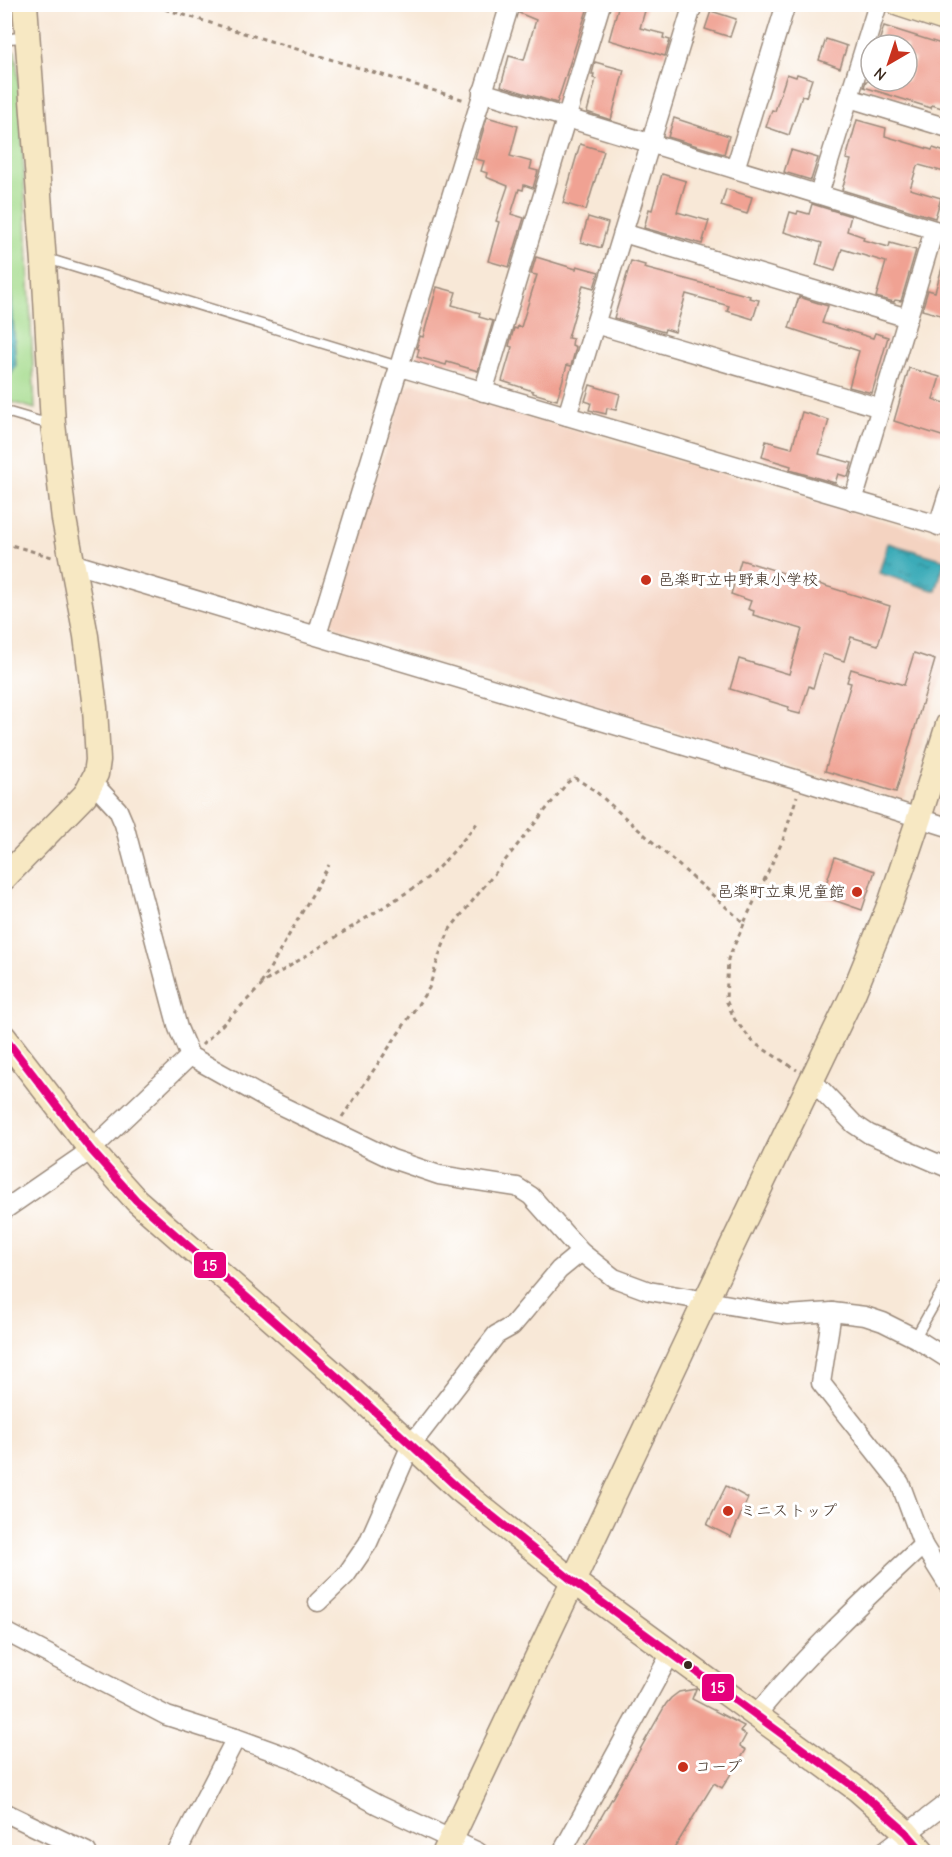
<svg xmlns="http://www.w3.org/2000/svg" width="952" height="1857" font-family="'Comic Neue','Klee One',sans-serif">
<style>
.built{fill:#f4d3c1}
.park{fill:#a4db8c;stroke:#708255;stroke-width:1.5}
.water{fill:url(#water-ripples);stroke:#3b6a6b;stroke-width:1.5}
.building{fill:#f0a293}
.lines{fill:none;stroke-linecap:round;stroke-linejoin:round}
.lane-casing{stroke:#9a897a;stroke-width:12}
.street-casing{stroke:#9a897a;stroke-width:21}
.secondary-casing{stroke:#9a897a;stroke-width:27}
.path{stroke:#9a897a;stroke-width:3;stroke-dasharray:4.5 4.5;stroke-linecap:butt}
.lane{stroke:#fff;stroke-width:9}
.street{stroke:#fff;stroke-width:18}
.secondary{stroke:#f7e8c3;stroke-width:24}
.bus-1-casing{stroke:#fff;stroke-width:12}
.bus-1{stroke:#e5007d;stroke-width:8}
.poi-dot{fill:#c8321e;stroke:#fff;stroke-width:2}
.bus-dot{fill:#3b2a1e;stroke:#fff;stroke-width:2}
.labels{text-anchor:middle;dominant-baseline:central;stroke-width:6;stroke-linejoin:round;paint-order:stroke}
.poi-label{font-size:16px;fill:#3b2a1e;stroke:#fff;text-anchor:start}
.line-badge{stroke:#fff;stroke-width:2}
.badge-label{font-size:16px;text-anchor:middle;font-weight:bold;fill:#fff}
</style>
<defs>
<pattern id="water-ripples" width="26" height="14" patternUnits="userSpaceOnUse" patternTransform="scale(1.5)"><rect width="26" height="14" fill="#3babb8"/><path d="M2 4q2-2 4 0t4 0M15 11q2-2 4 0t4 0" fill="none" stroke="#338b95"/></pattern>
</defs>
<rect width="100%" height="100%" fill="#fff"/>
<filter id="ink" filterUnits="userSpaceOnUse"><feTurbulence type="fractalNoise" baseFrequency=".0167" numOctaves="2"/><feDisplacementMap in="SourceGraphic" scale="12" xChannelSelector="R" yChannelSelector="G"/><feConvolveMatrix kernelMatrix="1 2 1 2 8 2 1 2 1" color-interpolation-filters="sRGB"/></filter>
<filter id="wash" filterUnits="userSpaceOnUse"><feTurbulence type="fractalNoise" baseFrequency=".008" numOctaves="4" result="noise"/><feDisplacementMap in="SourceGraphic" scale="24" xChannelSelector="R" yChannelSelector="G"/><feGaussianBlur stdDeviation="1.35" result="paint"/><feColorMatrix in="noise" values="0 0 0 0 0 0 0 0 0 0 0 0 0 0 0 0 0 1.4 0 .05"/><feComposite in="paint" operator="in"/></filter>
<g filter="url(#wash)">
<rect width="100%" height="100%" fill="#f8e8d7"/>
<path class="built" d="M412 384H416L947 540V660L905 797 901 800 338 628 332 621 404 390Z"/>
<path class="park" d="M15 51 20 91 35 409 5 400 4 53Z"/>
<g class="water">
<path d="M5 189 16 366 11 375 5 380Z"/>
<path d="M888 543 945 560 936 591 879 573Z"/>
</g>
<g id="blocks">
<g class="building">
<path d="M521 4H589L557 103 501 86 509 56 524 60 536 20 519 13Z"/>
<path d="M619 4H647L640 28 664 34 663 38 670 40 665 56 609 40Z"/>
<path d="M711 11 736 19 730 37 705 29Z"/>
<path d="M884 26 948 46V110L932 105 931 108 864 87 866 81H908L915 59 907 56V45H878Z"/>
<path d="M826 39 847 46 840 68 819 60Z"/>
<path d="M595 62 624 70 611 120 587 112 596 79 593 78 594 74H592Z"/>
<path d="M787 74 796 77 797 74 812 79 806 97 802 96 789 135 766 127 772 110 775 111Z"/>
<path d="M487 117 518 126 510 156 532 162 530 169 538 171 533 188 524 185 523 190 519 189 511 214 524 218 509 267 488 261 499 222 496 221 508 186 486 177 487 173 481 171 484 161 475 159Z"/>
<path d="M674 118 729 136 724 154 668 137Z"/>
<path d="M857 120 886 128 885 136 932 150 933 148 945 152 944 155 948 156V173L919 165 917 166 910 189 941 198 935 218 842 190 851 160 846 159Z"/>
<path d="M580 144 604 151 586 210 563 203Z"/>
<path d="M791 150 818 158 811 180 784 172Z"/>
<path d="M662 174 686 181 677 212 709 221 702 244 644 228 649 209 652 210Z"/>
<path d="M726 189 752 197 747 214 721 206Z"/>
<path d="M812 204 851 216 847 231 864 237 863 240 889 247 890 243 916 250 901 301 895 300 894 302 876 297 886 262 842 249 835 271 816 265 822 243 784 232 790 212 797 214 798 211 809 214Z"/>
<path d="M588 217 608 223 601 248 581 242Z"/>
<path d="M536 257 576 269 577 266 599 272 594 288 583 285 568 338 573 339 572 345 576 347 571 366 567 365 557 400 533 393V391L502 381 512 347 509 346 514 328 517 329 518 326 521 327 537 275 531 274Z"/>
<path d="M631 261 645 265 644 268 750 296 749 298 759 300 753 319 727 311 729 306 686 294 675 332 665 329 664 332 614 318Z"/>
<path d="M944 261H948V317L922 310 928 290 935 292Z"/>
<path d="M437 287 456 292 452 305 480 313 479 317 493 321 478 371 447 362 446 365 417 357 419 349 417 348 420 336 423 337Z"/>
<path d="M799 297 828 306 822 323 873 338 875 333 888 337 872 393 849 387 859 351 789 328Z"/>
<path d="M909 368 940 377 933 399 948 404V438L894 421Z"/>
<path d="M590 385 620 394 616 410 607 408 606 414 589 410 591 403 585 401Z"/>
<path d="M802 412 829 420 819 454 852 463 848 477 838 474 835 483 790 470 791 466 762 457 766 441 792 448Z"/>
<path d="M741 560 890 606 878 645 851 637 844 661 823 654 813 688 809 686 800 714 788 711 789 707 730 689 739 659 789 674 802 629 753 615 754 611 748 609 751 601 731 594Z"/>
<path d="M914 653 935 660 896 792 825 771 851 683 847 682 851 669 904 685Z"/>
<path d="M835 857 875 871 862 910 822 896Z"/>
<path d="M726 1486 748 1498 731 1537 707 1525Z"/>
<path d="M696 1689 692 1699 744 1726 740 1732 746 1735 740 1746 746 1750 722 1788 714 1783 672 1852H590L583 1849 666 1704 671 1698 679 1692Z"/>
</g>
</g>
</g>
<g filter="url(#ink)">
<use href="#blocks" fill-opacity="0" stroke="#9a897a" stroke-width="1.5"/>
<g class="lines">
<g class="lane-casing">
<g id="lane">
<path d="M4 39 26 37"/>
<path d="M46 262 55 261 400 367"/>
<path d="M4 411 38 421 53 424"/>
<path d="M915 1338 948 1280"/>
</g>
</g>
<g class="street-casing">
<g id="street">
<path d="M482 92 948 234"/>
<path d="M849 98 948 128"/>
<path d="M735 169 786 4"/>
<path d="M819 194 878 4"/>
<path d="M623 233 908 318"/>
<path d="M595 324 881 408"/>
<path d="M400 367 948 528"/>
<path d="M483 392 601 4"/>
<path d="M567 416 693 4"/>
<path d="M853 501 934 230"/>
<path d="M938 526 948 494"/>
<path d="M72 563 802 781 948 827"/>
<path d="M317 635 510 4"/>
<path d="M93 783 118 810 124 824 178 1028 190 1056 265 1098 392 1159 439 1175 517 1187 531 1196 581 1252 614 1278 649 1291 787 1315 832 1312 865 1316 883 1322 915 1338 948 1359"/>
<path d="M811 1079 854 1124 869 1134 948 1168"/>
<path d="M4 1210 91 1150 190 1056"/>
<path d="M832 1312 821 1383 900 1483 923 1545 948 1585"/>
<path d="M318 1602 346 1575 368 1543 411 1445 496 1335 512 1326 559 1270 581 1252"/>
<path d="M4 1631 167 1716 236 1738 294 1759 378 1805 478 1852"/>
<path d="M756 1715C807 1653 865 1599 923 1545"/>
<path d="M4 1812 87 1852"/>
<path d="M177 1852 236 1738"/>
<path d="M562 1852 671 1653"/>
<path d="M883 1852 948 1802"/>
</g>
</g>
<g class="secondary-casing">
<g id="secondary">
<path d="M899 4 948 20"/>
<path d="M4 878 85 795 96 774 98 760 95 708 86 636 64 519 53 424 44 263 25 4"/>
<path d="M4 1037 91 1150 136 1200 342 1381 460 1490 574 1582 857 1789 906 1832 923 1852"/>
<path d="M445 1852 706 1300 853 994 891 901 919 818 948 725"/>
</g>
</g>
<g class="path">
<path d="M148 4 465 100"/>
<path d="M4 543 52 557"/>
<path d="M744 924 728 959 726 1000 735 1020 754 1043 797 1070"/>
<path d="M261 984 329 865"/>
<path d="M202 1045 266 981 417 886C441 868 459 845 478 822"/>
<path d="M342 1117 429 988 440 953 450 929 568 782 575 778 594 790 744 923 783 840 797 796"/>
</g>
<use href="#lane" class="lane"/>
<use href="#street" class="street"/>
<use href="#secondary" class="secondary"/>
<g class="bus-1-casing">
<path id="bus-1" d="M4 1037 91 1150 136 1200 342 1381 460 1490 574 1582 857 1789 906 1832 923 1852"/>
</g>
<use href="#bus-1" class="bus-1"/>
</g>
</g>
<g class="poi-dot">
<circle cx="646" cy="580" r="6"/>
<circle cx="857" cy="892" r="6"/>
<circle cx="728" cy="1511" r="6"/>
<circle cx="683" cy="1767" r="6"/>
</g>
<circle class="bus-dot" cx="688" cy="1665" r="5"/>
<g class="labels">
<g class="poi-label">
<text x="658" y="580">邑楽町立中野東小学校</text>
<text x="845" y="892" text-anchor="end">邑楽町立東児童館</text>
<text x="740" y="1511">ミニストップ</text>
<text x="695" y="1767">コープ</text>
</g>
</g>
<g class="line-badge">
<rect x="193" y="1251" width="34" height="28" rx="6" fill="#e5007d"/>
<rect x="701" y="1673" width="34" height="29" rx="6" fill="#e5007d"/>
</g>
<g class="badge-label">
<text x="210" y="1271">15</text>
<text x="718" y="1693">15</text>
</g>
<rect width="952" height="1857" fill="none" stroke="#fff" stroke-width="24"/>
<g transform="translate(889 63) rotate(219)"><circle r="28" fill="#ffffff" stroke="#b1aaa5" stroke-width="1.5"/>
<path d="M0-4.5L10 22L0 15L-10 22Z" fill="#c8321e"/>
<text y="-9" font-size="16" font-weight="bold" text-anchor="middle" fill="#3b2a1e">N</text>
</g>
</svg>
